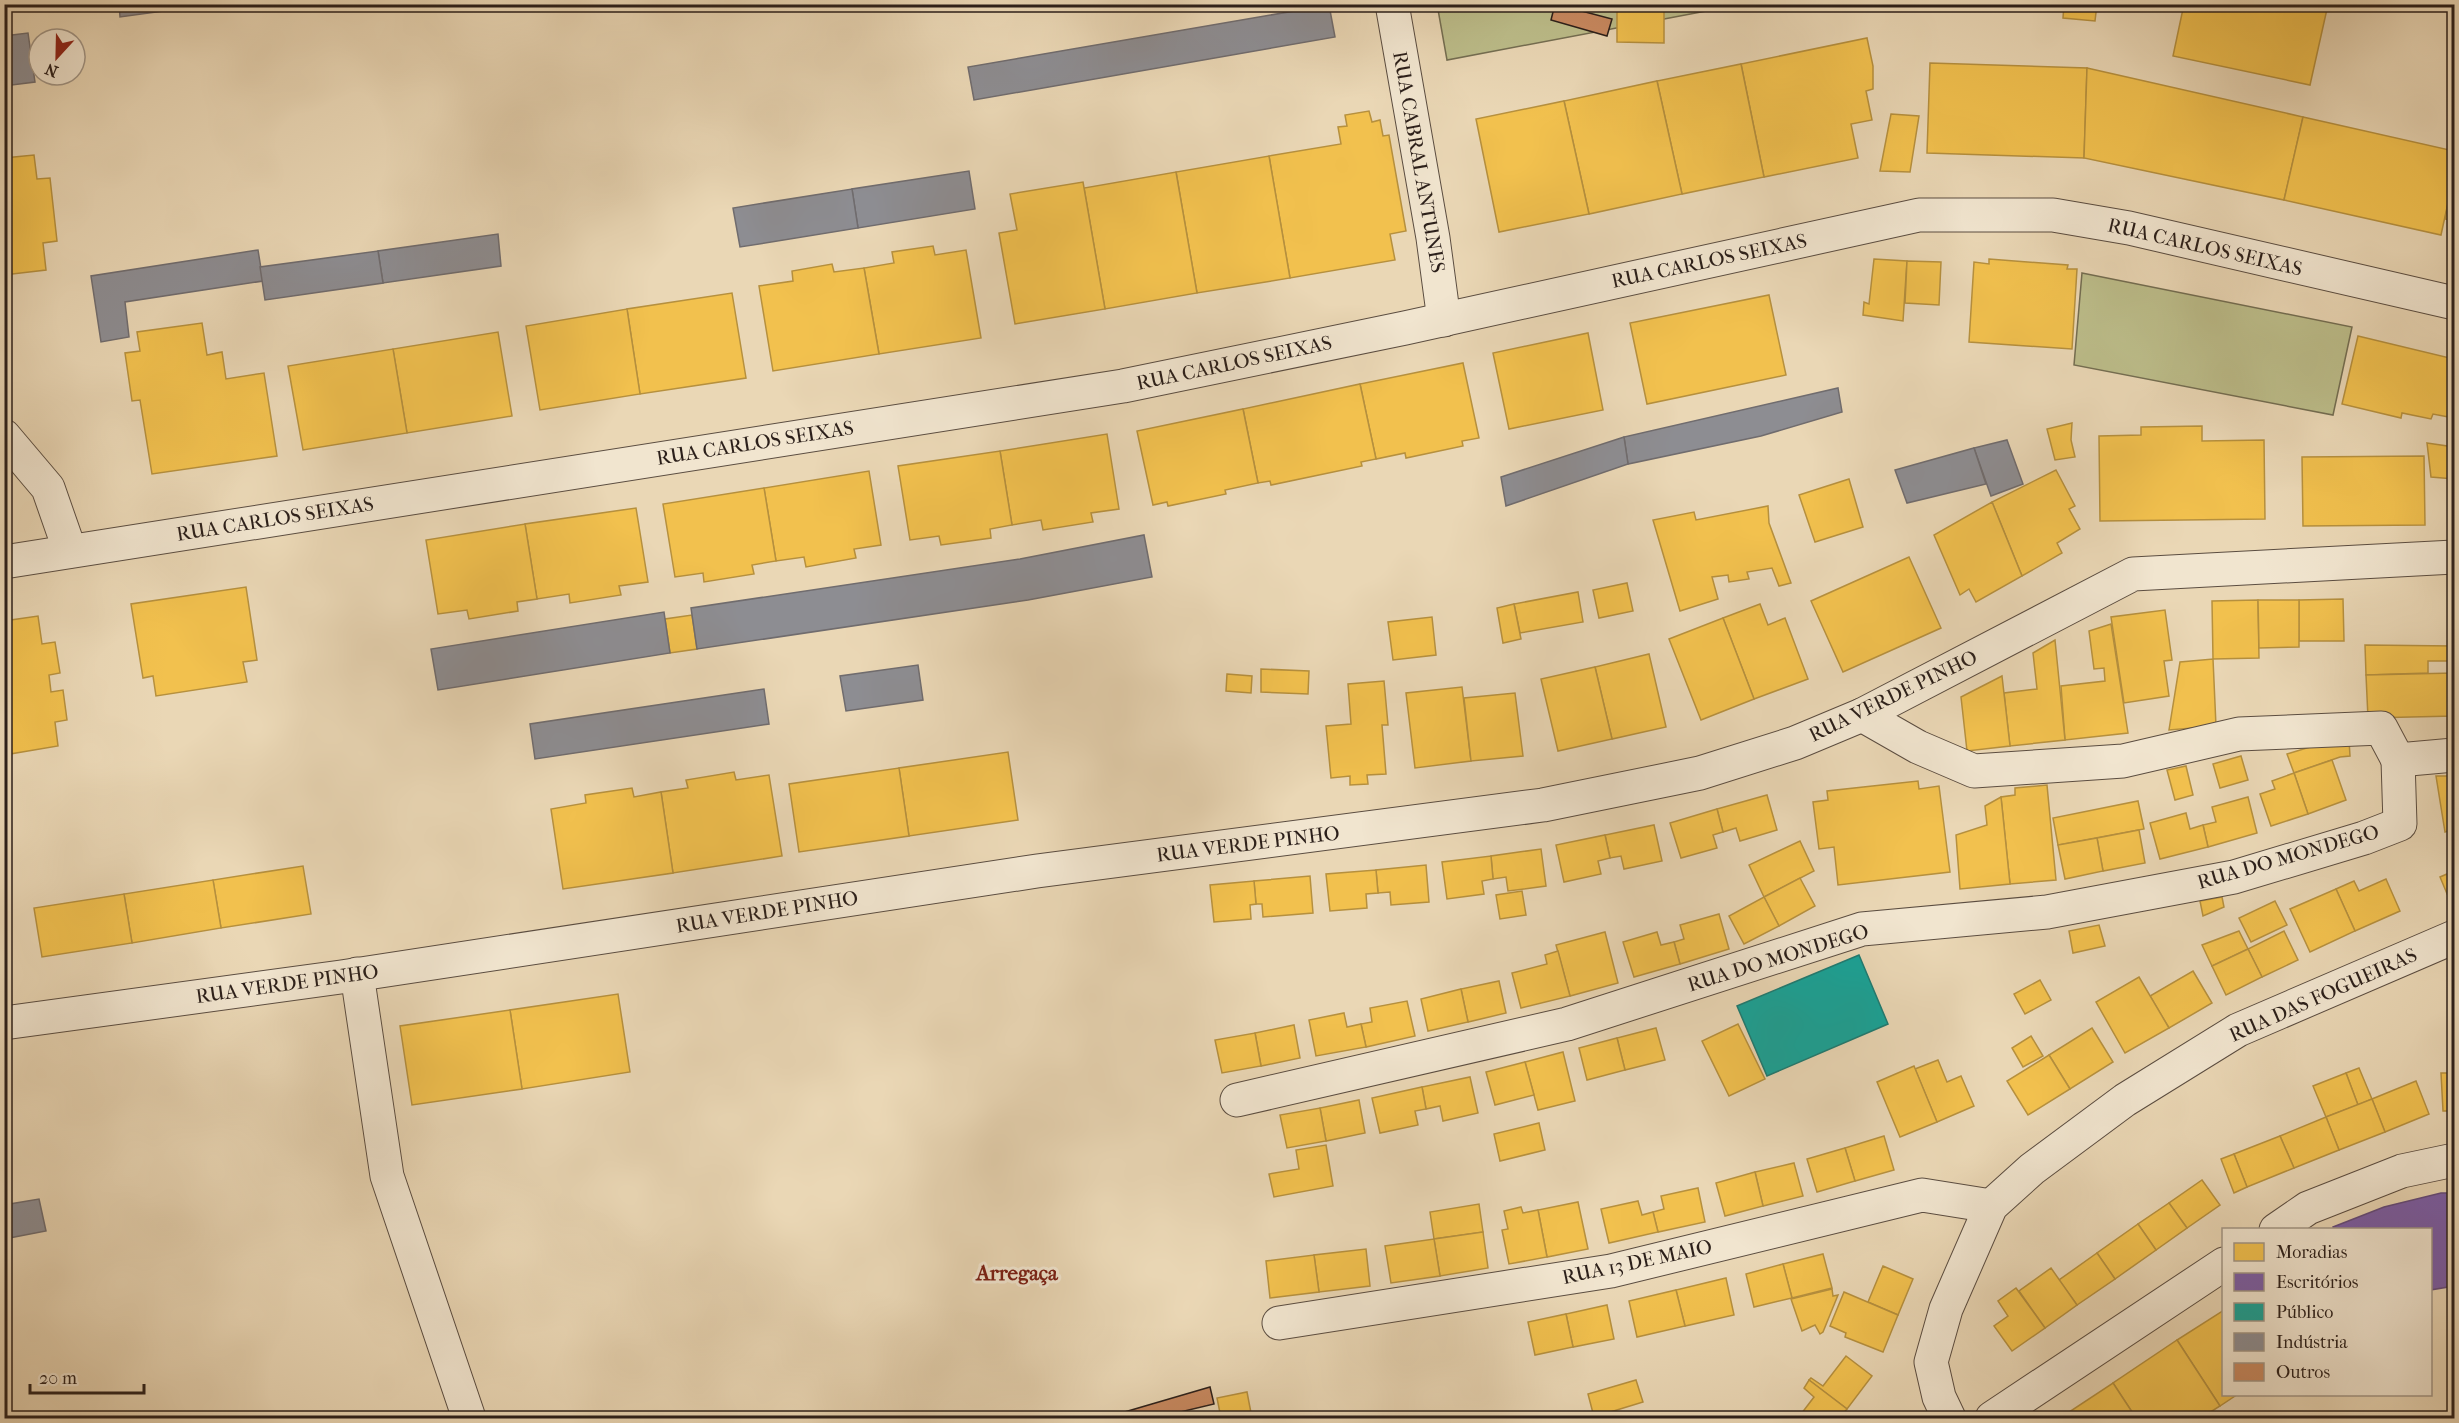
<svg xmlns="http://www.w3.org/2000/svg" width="2459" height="1423" font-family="'IM FELL French Canon',serif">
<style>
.green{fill:#bcbd8a;stroke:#746e52;stroke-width:1.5}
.homes{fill:#f2c14e;stroke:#b6903e;stroke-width:1.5}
.offices{fill:#7b5ea7;stroke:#634b7d;stroke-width:1.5}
.public{fill:#17a398;stroke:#1d7b72;stroke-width:1.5}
.industry{fill:#8d8d92;stroke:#706c6e;stroke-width:1.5}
.building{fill:#c88960;stroke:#2b1f1a;stroke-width:1.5}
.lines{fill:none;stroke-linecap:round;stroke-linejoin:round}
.minor-casing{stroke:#5b4d41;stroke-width:35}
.minor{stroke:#f1e5cf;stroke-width:33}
.labels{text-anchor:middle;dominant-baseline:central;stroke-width:6;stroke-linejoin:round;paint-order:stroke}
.street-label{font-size:20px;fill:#2b1f1a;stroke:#f1e5cf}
.neighbourhood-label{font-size:21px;font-weight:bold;fill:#7a1f14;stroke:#f1e5cf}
</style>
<rect width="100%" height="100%" fill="#ead7b5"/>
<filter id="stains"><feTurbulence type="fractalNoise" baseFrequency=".00333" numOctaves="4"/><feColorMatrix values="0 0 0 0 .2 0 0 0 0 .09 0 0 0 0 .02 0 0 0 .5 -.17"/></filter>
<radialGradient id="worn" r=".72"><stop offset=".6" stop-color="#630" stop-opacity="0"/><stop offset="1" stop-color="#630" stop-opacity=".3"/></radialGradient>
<g class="green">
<path d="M1437 4 1738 5 1447 60Z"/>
<path d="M2082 273 2352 327 2333 415 2074 365Z"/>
</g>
<g class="homes">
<path d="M1617 4H1664V43L1617 42Z"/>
<path d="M2064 4H2097L2095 21 2063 18Z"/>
<path d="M2184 4H2305L2327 9 2310 85 2173 56Z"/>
<path d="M1867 38 1873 66V89L1866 91 1872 120 1851 124 1858 158 1764 177 1741 64Z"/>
<path d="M1930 63 2087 68 2084 158 1927 153Z"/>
<path d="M1741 64 1764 177 1682 194 1657 81Z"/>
<path d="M2087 68 2303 117 2284 200 2084 158Z"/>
<path d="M1657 81 1682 194 1589 214 1564 101Z"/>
<path d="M1564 101 1589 214 1499 232 1476 119Z"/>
<path d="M1369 111 1372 122 1380 120 1383 136 1389 135 1406 231 1390 234 1395 260 1290 278 1269 156 1341 144 1338 127 1347 126 1345 115Z"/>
<path d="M1891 114 1919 116 1910 172 1880 171Z"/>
<path d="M2303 117 2454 151V175L2441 235 2284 200Z"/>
<path d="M34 155 37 179 50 178 57 241 43 243 46 270 4 275V158Z"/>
<path d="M1269 156 1290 278 1197 293 1176 172Z"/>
<path d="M1176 172 1197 293 1105 309 1084 188Z"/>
<path d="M2454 175V221L2445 219Z"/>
<path d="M1083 182 1105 309 1015 324 999 233 1017 230 1010 194Z"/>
<path d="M933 246 935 255 966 250 981 338 879 354 864 268 894 263 892 252Z"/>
<path d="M1874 259 1907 261 1903 321 1863 315 1864 302 1869 304Z"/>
<path d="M1989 259 2068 265 2067 269H2077L2072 349 1969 342 1974 262 1989 264Z"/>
<path d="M1907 261 1941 262 1939 305 1905 303Z"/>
<path d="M832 264 834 272 864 268 879 354 773 371 759 286 793 281 792 271Z"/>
<path d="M732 293 746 378 640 394 627 309Z"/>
<path d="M1769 295 1786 375 1647 404 1630 323Z"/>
<path d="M627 309 640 394 540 410 526 326Z"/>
<path d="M202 323 207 355 222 352 226 379 264 373 277 456 152 474 140 400 132 401 125 353 140 351 137 332Z"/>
<path d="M498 332 512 416 407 433 393 349Z"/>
<path d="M1588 333 1603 410 1509 429 1493 353Z"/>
<path d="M2358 336 2454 359V418L2433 414 2431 419 2402 413 2401 418 2342 404Z"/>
<path d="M393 349 407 433 303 450 288 366Z"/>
<path d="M1463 363 1479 438 1462 441 1463 446 1406 458 1405 453 1376 459 1360 384Z"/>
<path d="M1360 384 1376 459 1361 462 1362 466 1271 485 1270 481 1258 483 1243 409Z"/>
<path d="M1243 409 1258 483 1225 490 1226 494 1168 506 1167 502 1153 505 1137 431Z"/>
<path d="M2072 423 2071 440 2075 457 2055 460 2047 429Z"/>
<path d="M2202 426V441L2264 440 2265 519 2100 521 2099 436 2141 435V427Z"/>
<path d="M1107 434 1119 509 1091 513 1093 522 1043 530 1041 520 1012 525 1000 451Z"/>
<path d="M2427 443 2454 447V479L2431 477Z"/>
<path d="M1000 451 1012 525 990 529 991 538 941 545 939 536 910 540 898 466Z"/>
<path d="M2424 456 2425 525 2303 526 2302 457Z"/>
<path d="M2056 470 2075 506 2069 509 2080 529 2057 543 2062 553 2022 576 1992 502Z"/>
<path d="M869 471 881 545 854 549 856 558 806 567 804 557 776 561 764 488Z"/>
<path d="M1849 479 1863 527 1815 542 1799 495Z"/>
<path d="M764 488 776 561 752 565 754 574 704 582 703 573 675 577 663 504Z"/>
<path d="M1992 502 2022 576 1976 602 1969 589 1960 595 1934 535Z"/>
<path d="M1768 506 1769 523 1791 583 1779 586 1772 568 1747 572 1749 579 1729 582 1728 575 1712 577 1718 599 1680 611 1653 520 1694 512 1696 520Z"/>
<path d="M636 508 648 582 619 586 621 595 570 603 569 594 537 599 525 524Z"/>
<path d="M525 524 537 599 517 602 518 611 469 619 467 610 438 614 426 540Z"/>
<path d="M1909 557 1941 628 1843 672 1811 601Z"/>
<path d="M1627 583 1633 611 1599 618 1593 590Z"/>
<path d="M246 587 257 660 243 662 247 682 156 696 153 676 143 678 131 604Z"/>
<path d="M1578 592 1583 622 1520 633 1514 604Z"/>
<path d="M2343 599 2344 641H2299V600Z"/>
<path d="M2258 600 2259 658 2213 659 2212 601Z"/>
<path d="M2258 600H2299V647L2259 648Z"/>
<path d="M1514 604 1521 639 1503 643 1497 608Z"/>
<path d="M1760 604 1768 625 1785 618 1808 679 1754 699 1723 618Z"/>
<path d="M2165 610 2172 660 2164 661 2169 696 2124 703 2111 617Z"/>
<path d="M692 615 697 649 670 653 665 619Z"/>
<path d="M38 616 42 644 55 642 60 673 49 675 51 692 63 690 67 720 55 722 58 746 4 755V621Z"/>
<path d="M1432 617 1436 655 1393 660 1388 622Z"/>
<path d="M1723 618 1754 699 1701 720 1669 639Z"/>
<path d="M2111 624 2128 733 2065 740 2061 686 2105 681 2104 668 2094 669 2089 631Z"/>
<path d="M2055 640 2065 740 2010 746 2004 693 2037 689 2033 653Z"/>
<path d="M2365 645 2454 646V661H2428V673L2366 675Z"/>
<path d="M1649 654 1666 727 1612 739 1595 667Z"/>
<path d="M2213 659 2216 726 2169 730 2180 662Z"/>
<path d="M1595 667 1612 739 1558 751 1541 679Z"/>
<path d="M1261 669 1309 671 1308 694 1261 692Z"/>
<path d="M2454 673V716L2368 718 2366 675Z"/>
<path d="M1227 674 1252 676 1251 693 1226 691Z"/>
<path d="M2002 676 2010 746 1967 751 1961 697Z"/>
<path d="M1384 681 1388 725H1382L1386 774 1367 775 1368 784 1350 785V776L1331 778 1326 726 1351 724 1348 684Z"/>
<path d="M1462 687 1471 761 1415 768 1406 693Z"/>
<path d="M1515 693 1523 756 1471 761 1464 698Z"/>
<path d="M2333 740H2349L2350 756 2340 757 2294 773 2287 754Z"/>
<path d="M1008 752 1018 820 909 836 899 768Z"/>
<path d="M2241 756 2248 780 2220 788 2213 764Z"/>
<path d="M2332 760 2346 800 2308 814 2294 773Z"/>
<path d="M2186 766 2193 795 2175 800 2167 770Z"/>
<path d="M899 768 909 836 799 852 789 784Z"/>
<path d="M734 772 736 780 769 775 782 856 673 873 661 792 688 788 686 780Z"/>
<path d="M2294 773 2308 814 2271 826 2260 794 2275 789 2272 781Z"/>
<path d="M2436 776H2454V829L2445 832Z"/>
<path d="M1918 781 1919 789 1939 786 1950 872 1838 885 1834 847 1819 849 1813 802 1828 800 1827 791Z"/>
<path d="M2047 785 2056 880 2010 884 2001 797 2015 795V788Z"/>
<path d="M632 788 634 797 661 792 673 873 563 889 551 809 586 803 585 795Z"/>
<path d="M1767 795 1777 830 1740 841 1736 828 1723 832 1717 809Z"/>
<path d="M2001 797 2010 884 1960 889 1956 835 1987 825 1985 806Z"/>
<path d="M2248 797 2257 833 2208 847 2203 825 2216 822 2212 807Z"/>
<path d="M2138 801 2144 829 2058 845 2053 818Z"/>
<path d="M1717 809 1723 832 1713 835 1717 848 1681 858 1670 823Z"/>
<path d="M2186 813 2190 829 2203 825 2208 847 2160 859 2150 823Z"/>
<path d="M1654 825 1662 861 1624 869 1621 856 1610 858 1605 835Z"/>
<path d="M2139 830 2145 863 2103 871 2097 838Z"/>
<path d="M1605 835 1610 858 1598 861 1601 874 1564 882 1556 845Z"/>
<path d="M2097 838 2103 871 2065 879 2058 845Z"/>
<path d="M1800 841 1814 871 1764 897 1749 865Z"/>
<path d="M1541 849 1546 886 1508 891 1506 877 1493 879 1491 856Z"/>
<path d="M1491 856 1493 879 1482 881 1484 894 1447 899 1442 862Z"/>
<path d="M1426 865 1429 902 1391 905 1390 892 1378 893 1376 870Z"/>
<path d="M303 866 311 914 221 928 213 880Z"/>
<path d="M1376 870 1378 893 1366 894 1367 908 1330 911 1326 874Z"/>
<path d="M2454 871V908H2453L2440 877Z"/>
<path d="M1310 876 1313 913 1263 917 1262 904H1256L1254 881Z"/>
<path d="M1800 878 1815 906 1779 926 1764 897Z"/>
<path d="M2386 879 2400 911 2355 931 2336 889 2354 881 2359 891Z"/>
<path d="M213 880 221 928 132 943 124 894Z"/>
<path d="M1254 881 1256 904 1250 905 1251 919 1214 922 1210 885Z"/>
<path d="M2336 889 2355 931 2310 952 2290 909Z"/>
<path d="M1522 891 1526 915 1500 919 1496 895Z"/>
<path d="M124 894 132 943 42 957 34 908Z"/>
<path d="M1764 897 1779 926 1744 944 1729 916Z"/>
<path d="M2222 897 2224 907 2203 916 2200 901Z"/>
<path d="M2275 901 2287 925 2251 942 2239 918Z"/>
<path d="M1719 914 1729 949 1680 964 1674 942 1684 939 1680 925Z"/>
<path d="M2099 925 2105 946 2073 953 2069 931Z"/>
<path d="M2239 931 2248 949 2212 966 2202 945Z"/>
<path d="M2284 931 2298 960 2262 977 2248 949Z"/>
<path d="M1605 932 1618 983 1570 996 1556 945Z"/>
<path d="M1657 932 1661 945 1674 942 1680 964 1634 977 1623 942Z"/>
<path d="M2248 949 2262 977 2226 995 2212 966Z"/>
<path d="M1558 951 1570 996 1521 1008 1512 973 1547 964 1545 955Z"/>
<path d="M2193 971 2212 1003 2169 1028 2150 996Z"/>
<path d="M2139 977 2169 1028 2125 1053 2096 1002Z"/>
<path d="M2040 980 2051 1000 2025 1014 2014 994Z"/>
<path d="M1499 981 1506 1013 1468 1022 1461 989Z"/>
<path d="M1461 989 1468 1022 1428 1031 1421 999Z"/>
<path d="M618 994 630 1072 522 1089 510 1010Z"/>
<path d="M1407 1001 1415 1036 1366 1047 1361 1024 1372 1022 1370 1008Z"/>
<path d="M510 1010 522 1089 412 1105 400 1026Z"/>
<path d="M1344 1013 1347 1027 1361 1024 1366 1047 1316 1056 1309 1020Z"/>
<path d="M1738 1024 1765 1079 1729 1096 1702 1041Z"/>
<path d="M1294 1025 1300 1058 1261 1066 1255 1033Z"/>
<path d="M1656 1028 1665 1060 1625 1070 1617 1038Z"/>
<path d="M2092 1028 2113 1062 2070 1089 2049 1055Z"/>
<path d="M1255 1033 1261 1066 1222 1073 1215 1040Z"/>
<path d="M2031 1036 2043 1056 2023 1067 2012 1048Z"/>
<path d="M1617 1038 1625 1070 1587 1080 1579 1048Z"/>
<path d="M1563 1052 1575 1101 1538 1110 1525 1062Z"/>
<path d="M2049 1055 2070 1089 2028 1115 2007 1081Z"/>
<path d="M1938 1060 1947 1082 1961 1076 1974 1106 1937 1122 1915 1069Z"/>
<path d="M1525 1062 1534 1095 1495 1105 1486 1072Z"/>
<path d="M1914 1066 1937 1122 1900 1137 1877 1082Z"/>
<path d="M2359 1068 2372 1099 2358 1105 2346 1073Z"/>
<path d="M2346 1073 2358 1105 2326 1117 2313 1086Z"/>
<path d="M2441 1073H2454V1111H2443Z"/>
<path d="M1470 1077 1478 1113 1443 1121 1440 1106 1426 1109 1422 1087Z"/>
<path d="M2416 1081 2429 1114 2385 1132 2372 1099Z"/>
<path d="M1422 1087 1426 1109 1415 1111 1418 1125 1380 1133 1372 1098Z"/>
<path d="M2372 1099 2385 1132 2339 1150 2326 1117Z"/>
<path d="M1359 1100 1365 1133 1326 1141 1320 1108Z"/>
<path d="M1320 1108 1326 1141 1287 1148 1280 1115Z"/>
<path d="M2326 1117 2339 1150 2294 1168 2280 1136Z"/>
<path d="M1539 1123 1545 1150 1500 1161 1494 1134Z"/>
<path d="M1884 1136 1894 1170 1855 1181 1845 1148Z"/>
<path d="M2280 1136 2294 1168 2247 1187 2234 1154Z"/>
<path d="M1326 1145 1333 1186 1274 1197 1269 1174 1299 1169 1296 1150Z"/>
<path d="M1845 1148 1855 1181 1817 1192 1807 1159Z"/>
<path d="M2234 1154 2247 1187 2234 1193 2221 1159Z"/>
<path d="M1794 1163 1803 1196 1763 1206 1755 1172Z"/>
<path d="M1755 1172 1763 1206 1725 1216 1716 1183Z"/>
<path d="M2202 1180 2220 1205 2187 1228 2169 1203Z"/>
<path d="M1698 1188 1705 1222 1658 1232 1653 1212 1664 1209 1661 1196Z"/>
<path d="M1638 1201 1642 1215 1653 1212 1658 1232 1609 1243 1601 1209Z"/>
<path d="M1578 1202 1588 1249 1547 1257 1538 1210Z"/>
<path d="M2169 1203 2187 1228 2156 1250 2138 1224Z"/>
<path d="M1479 1204 1483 1232 1434 1239 1430 1212Z"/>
<path d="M1521 1207 1523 1213 1538 1210 1547 1257 1509 1264 1502 1230 1508 1229 1504 1211Z"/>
<path d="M2138 1224 2156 1250 2115 1279 2097 1253Z"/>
<path d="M1483 1232 1488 1268 1440 1276 1434 1239Z"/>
<path d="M1434 1239 1440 1276 1391 1283 1385 1246Z"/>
<path d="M1366 1249 1370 1286 1319 1292 1314 1255Z"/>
<path d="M2097 1253 2115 1279 2077 1305 2059 1280Z"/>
<path d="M1823 1254 1832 1288 1792 1298 1783 1264Z"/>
<path d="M1314 1255 1319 1292 1270 1298 1266 1261Z"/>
<path d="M1783 1264 1792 1298 1754 1307 1746 1274Z"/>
<path d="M1883 1266 1913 1279 1898 1315 1868 1302Z"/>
<path d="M2051 1268 2077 1305 2045 1328 2019 1291Z"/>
<path d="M1726 1278 1734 1315 1685 1326 1676 1290Z"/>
<path d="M2016 1288 2045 1328 2012 1351 1994 1326 2008 1316 1998 1301Z"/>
<path d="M1832 1289 1833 1296 1838 1295 1823 1332 1820 1334 1815 1325 1802 1331 1791 1299Z"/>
<path d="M1676 1290 1685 1326 1637 1337 1629 1301Z"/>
<path d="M1844 1292 1898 1315 1883 1352 1845 1337 1846 1333 1830 1326Z"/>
<path d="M1607 1305 1614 1339 1573 1347 1566 1314Z"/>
<path d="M2224 1310V1394H2238L2220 1406 2177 1340Z"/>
<path d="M1566 1314 1573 1347 1535 1355 1528 1322Z"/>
<path d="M2177 1340 2220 1406 2201 1418H2136L2113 1383Z"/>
<path d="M1846 1356 1872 1376 1847 1409 1809 1380 1811 1378 1823 1386Z"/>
<path d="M1636 1380 1643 1402 1594 1417 1588 1394Z"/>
<path d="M1809 1380 1847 1409 1840 1418H1798L1814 1397 1804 1388Z"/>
<path d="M2113 1383 2136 1418H2060Z"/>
<path d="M1247 1392 1252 1418H1221L1217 1398Z"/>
</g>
<path class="offices" d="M2441 1193H2454V1286L2430 1290V1230H2334L2333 1227 2384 1207Z"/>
<path class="public" d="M1859 955 1888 1024 1767 1076 1737 1006Z"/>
<g class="industry">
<path d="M119 4H215L120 17Z"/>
<path d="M1329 5 1335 37 974 100 968 67Z"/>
<path d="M28 33 35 82 4 86V36Z"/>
<path d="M969 171 975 209 858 228 852 189Z"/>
<path d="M852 189 858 228 740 247 733 208Z"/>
<path d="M498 234 501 266 383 283 378 251Z"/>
<path d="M258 250 263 281 125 302 129 337 101 342 91 276Z"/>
<path d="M378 251 383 283 265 300 260 267Z"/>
<path d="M1838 388 1842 412 1761 436 1628 464 1624 437Z"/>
<path d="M1624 437 1628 464 1506 506 1501 477Z"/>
<path d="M2007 440 2023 484 1991 496 1974 448Z"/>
<path d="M1974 448 1986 484 1907 503 1895 470Z"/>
<path d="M1144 535 1152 577 1028 600 697 649 691 608 1020 559Z"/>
<path d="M664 612 670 653 438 690 431 649Z"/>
<path d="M918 665 923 700 846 711 840 676Z"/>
<path d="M764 689 769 724 535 759 530 724Z"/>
<path d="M39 1199 46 1231 4 1239V1205Z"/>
</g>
<g class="building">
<path d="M1555 4 1612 19 1607 36 1551 20Z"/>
<path d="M1210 1387 1214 1404 1155 1418H1104Z"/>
</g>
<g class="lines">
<g class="minor-casing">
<g id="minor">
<path d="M1392 4 1433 238 1444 320"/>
<path d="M4 436 48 488 70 551"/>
<path d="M4 562 1123 386 1405 328 1919 215H2053L2129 228 2454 303"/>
<path d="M1862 715 1918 747 1974 771 2123 761 2239 734 2381 728 2398 760 2454 755"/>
<path d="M357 974 387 1176 469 1418"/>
<path d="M4 1023 341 977 1037 871 1543 805 1700 773 1795 743 1862 715 2133 574 2454 557"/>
<path d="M1237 1100 1567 1024 1862 929 2047 912 2234 877 2364 838 2400 824 2398 760"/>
<path d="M2276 1230 2308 1208 2402 1171 2454 1160"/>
<path d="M1279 1323 1611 1271 1922 1195 1991 1206"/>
<path d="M1949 1418 1939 1397 1931 1362 1946 1309 1991 1206 2032 1169 2125 1100 2238 1030 2454 937"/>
<path d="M1992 1418 2224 1264"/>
</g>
</g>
<use href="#minor" class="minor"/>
</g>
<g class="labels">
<g class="street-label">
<text transform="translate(1419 162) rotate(80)">RUA CABRAL ANTUNES</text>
<text transform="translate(2205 247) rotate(13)">RUA CARLOS SEIXAS</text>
<text transform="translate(1709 261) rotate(-12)">RUA CARLOS SEIXAS</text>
<text transform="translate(1234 363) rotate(-12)">RUA CARLOS SEIXAS</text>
<text transform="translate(755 443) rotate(-9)">RUA CARLOS SEIXAS</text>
<text transform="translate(275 519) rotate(-9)">RUA CARLOS SEIXAS</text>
<text transform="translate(1893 696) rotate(-26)">RUA VERDE PINHO</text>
<text transform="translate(1248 844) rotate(-7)">RUA VERDE PINHO</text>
<text transform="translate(2288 857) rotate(-16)">RUA DO MONDEGO</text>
<text transform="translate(767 912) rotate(-9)">RUA VERDE PINHO</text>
<text transform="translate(1778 958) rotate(-17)">RUA DO MONDEGO</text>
<text transform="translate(287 984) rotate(-8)">RUA VERDE PINHO</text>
<text transform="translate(2323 995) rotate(-24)">RUA DAS FOGUEIRAS</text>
<text transform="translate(1637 1262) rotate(-12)">RUA 13 DE MAIO</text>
</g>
<g class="neighbourhood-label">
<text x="1017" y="1273">Arregaça</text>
</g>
</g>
<rect width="2459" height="1423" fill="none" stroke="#ead7b5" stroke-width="24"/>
<rect x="6" y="6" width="2447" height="1411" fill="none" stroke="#2b1f1a" stroke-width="3"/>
<rect x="12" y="12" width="2435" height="1399" fill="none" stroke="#2b1f1a" stroke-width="1.5"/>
<rect x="2222" y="1228" width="210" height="168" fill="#f1e5cf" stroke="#a29687" stroke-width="1.5"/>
<rect x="2234" y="1243" width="30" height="18" fill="#f2c14e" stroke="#a29687" stroke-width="1.5"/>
<text x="2276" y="1258" font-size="18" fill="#2b1f1a">Moradias</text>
<rect x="2234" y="1273" width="30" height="18" fill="#7b5ea7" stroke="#a29687" stroke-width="1.5"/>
<text x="2276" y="1288" font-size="18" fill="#2b1f1a">Escritórios</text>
<rect x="2234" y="1303" width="30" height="18" fill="#17a398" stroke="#a29687" stroke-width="1.5"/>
<text x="2276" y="1318" font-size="18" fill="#2b1f1a">Público</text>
<rect x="2234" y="1333" width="30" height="18" fill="#8d8d92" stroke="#a29687" stroke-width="1.5"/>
<text x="2276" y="1348" font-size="18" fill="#2b1f1a">Indústria</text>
<rect x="2234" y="1363" width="30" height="18" fill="#c88960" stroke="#a29687" stroke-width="1.5"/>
<text x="2276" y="1378" font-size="18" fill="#2b1f1a">Outros</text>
<g transform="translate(57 57) rotate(202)"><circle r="28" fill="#f1e5cf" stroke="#a29687" stroke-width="1.5"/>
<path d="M0-4.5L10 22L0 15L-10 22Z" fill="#8f2418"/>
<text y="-9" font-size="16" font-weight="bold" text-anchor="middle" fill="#2b1f1a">N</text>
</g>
<path d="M30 1384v9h114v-9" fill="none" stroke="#2b1f1a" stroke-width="3"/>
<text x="39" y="1384" font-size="18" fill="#2b1f1a" stroke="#f1e5cf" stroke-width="4.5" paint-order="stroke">20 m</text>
<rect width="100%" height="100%" filter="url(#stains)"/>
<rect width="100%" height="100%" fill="url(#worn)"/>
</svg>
